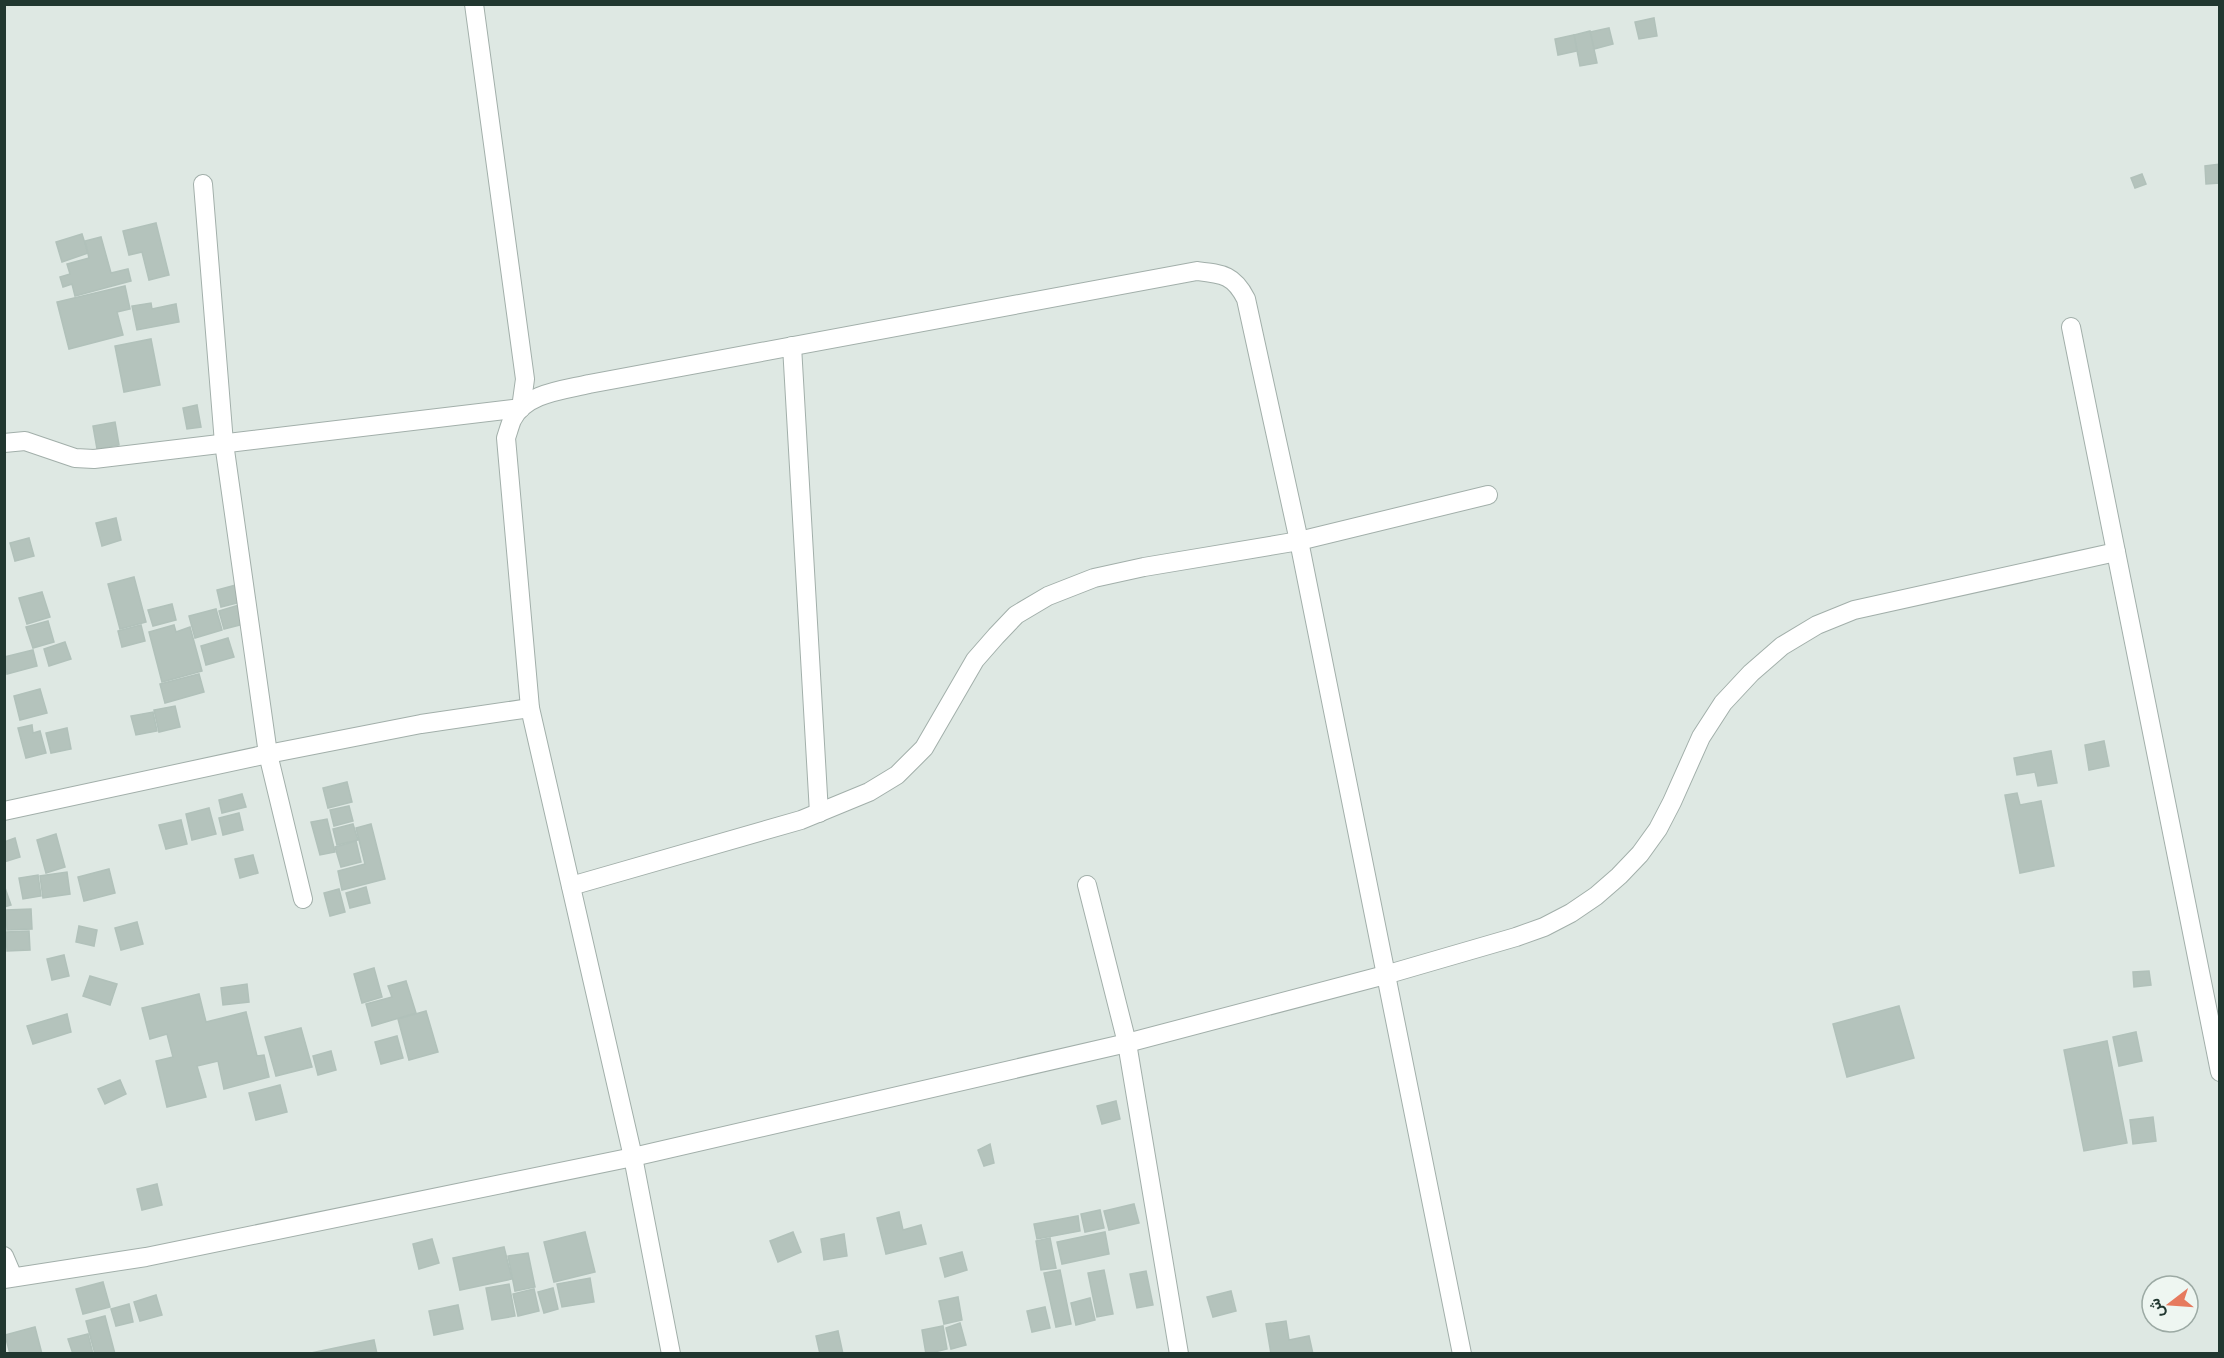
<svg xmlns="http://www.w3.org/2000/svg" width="2224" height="1358" font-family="Cabin,Vazirmatn,sans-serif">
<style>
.building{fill:#b4c3bc;stroke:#b1c1ba;stroke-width:1.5}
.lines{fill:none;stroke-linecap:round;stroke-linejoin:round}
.minor-casing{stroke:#a2afaa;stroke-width:20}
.minor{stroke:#fff;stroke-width:18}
</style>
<rect width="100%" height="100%" fill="#dee8e3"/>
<g class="building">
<path d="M1654 18 1657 36 1639 39 1635 22Z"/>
<path d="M1609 28 1613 44 1594 49 1590 32Z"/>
<path d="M1590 31 1597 63 1580 66 1574 35Z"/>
<path d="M1574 35 1577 51 1558 55 1555 39Z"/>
<path d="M2220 164V183L2206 184 2205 166Z"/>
<path d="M2142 174 2146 184 2135 188 2131 178Z"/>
<path d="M156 223 169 275 149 280 142 252 129 255 123 231Z"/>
<path d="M82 234 88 253 62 262 56 242Z"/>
<path d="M101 237 111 273 128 269 131 281 75 296 72 284 63 287 60 277 70 274 67 264 89 258 85 241Z"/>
<path d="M125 286 130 309 117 312 123 335 69 349 57 302Z"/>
<path d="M151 303 152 309 176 304 179 322 137 330 132 306Z"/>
<path d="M151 339 160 385 124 392 115 346Z"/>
<path d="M197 405 201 427 187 429 183 408Z"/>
<path d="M115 422 119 445 97 449 93 426Z"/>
<path d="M116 518 121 540 102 546 96 523Z"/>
<path d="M29 538 34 556 15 561 10 543Z"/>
<path d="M134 577 146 622 120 629 108 584Z"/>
<path d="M236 585 241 602 221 607 217 590Z"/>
<path d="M42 592 50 617 27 624 19 598Z"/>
<path d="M172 604 176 620 153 626 148 610Z"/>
<path d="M239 605 244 624 224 629 219 611Z"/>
<path d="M216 609 222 630 195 638 189 616Z"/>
<path d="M48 621 54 642 33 648 26 627Z"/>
<path d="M141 625 145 641 122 647 118 631Z"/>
<path d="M174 625 176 632 190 627 202 671 162 682 149 632Z"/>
<path d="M228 638 234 657 206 665 201 646Z"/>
<path d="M65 642 71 659 49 666 44 649Z"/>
<path d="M33 650 37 666 7 674 4 657Z"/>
<path d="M199 674 204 692 165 703 160 684Z"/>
<path d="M40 689 47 713 20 720 14 696Z"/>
<path d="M175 706 180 727 159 732 154 710Z"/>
<path d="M153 712 157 731 136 735 131 716Z"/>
<path d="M32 725 33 733 40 731 46 753 26 758 18 728Z"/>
<path d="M67 728 71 749 51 753 46 733Z"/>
<path d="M2104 741 2109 766 2089 770 2085 745Z"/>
<path d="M2051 751 2057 783 2038 786 2035 772 2017 775 2014 758Z"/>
<path d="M347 782 352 802 328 808 323 788Z"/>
<path d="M2017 793 2020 805 2041 801 2054 866 2020 873 2005 795Z"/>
<path d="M242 794 246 807 222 813 219 800Z"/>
<path d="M349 806 353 821 334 826 330 810Z"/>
<path d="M209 808 216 834 192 840 186 814Z"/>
<path d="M239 813 243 830 223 835 219 818Z"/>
<path d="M327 819 335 852 320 855 311 822Z"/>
<path d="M181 820 187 844 166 849 159 825Z"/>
<path d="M353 824 358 840 337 845 333 829Z"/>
<path d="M371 824 385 879 342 890 338 871 365 864 356 828Z"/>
<path d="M56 834 65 867 46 873 37 840Z"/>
<path d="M15 838 20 857 4 862V842Z"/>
<path d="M356 841 361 862 341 867 335 847Z"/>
<path d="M253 855 258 873 240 878 235 859Z"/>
<path d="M109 869 115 893 84 901 78 877Z"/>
<path d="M67 872 70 894 43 898 40 876Z"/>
<path d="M38 875 41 896 23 899 19 878Z"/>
<path d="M4 885 11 905 4 907Z"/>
<path d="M366 887 370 903 350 908 346 893Z"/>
<path d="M339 889 345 912 330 916 324 893Z"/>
<path d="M31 909 32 929 7 930 6 910Z"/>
<path d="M137 922 143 944 121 950 115 928Z"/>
<path d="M79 926 97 930 94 946 76 942Z"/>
<path d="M29 931 30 950 7 951 6 932Z"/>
<path d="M64 955 69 976 52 980 47 959Z"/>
<path d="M374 968 382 997 362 1003 354 974Z"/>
<path d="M2149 971 2151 985 2134 987 2133 972Z"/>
<path d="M90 976 117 984 110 1005 83 996Z"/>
<path d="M406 981 416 1013 372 1026 366 1004 392 997 388 986Z"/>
<path d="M247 984 249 1002 223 1005 221 988Z"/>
<path d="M199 994 206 1022 246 1012 257 1056 264 1055 269 1077 224 1089 218 1061 197 1066 206 1097 167 1107 156 1061 173 1057 167 1034 150 1039 142 1008Z"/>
<path d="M1899 1006 1914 1058 1847 1077 1833 1024Z"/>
<path d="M426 1011 438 1052 409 1060 398 1019Z"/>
<path d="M67 1014 71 1032 33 1044 27 1026Z"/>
<path d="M301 1028 312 1067 276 1076 265 1037Z"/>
<path d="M2136 1032 2142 1061 2119 1066 2113 1037Z"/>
<path d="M397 1036 403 1058 381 1064 375 1042Z"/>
<path d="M2107 1041 2127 1143 2084 1151 2064 1050Z"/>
<path d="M331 1051 336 1070 318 1075 313 1056Z"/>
<path d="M120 1080 126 1094 105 1104 98 1089Z"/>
<path d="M280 1085 287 1112 256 1120 249 1093Z"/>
<path d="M1116 1101 1120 1119 1102 1124 1097 1106Z"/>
<path d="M2153 1117 2156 1141 2133 1144 2130 1120Z"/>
<path d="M990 1144 994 1163 984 1166 978 1150Z"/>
<path d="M157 1184 162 1205 142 1210 137 1189Z"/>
<path d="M1134 1204 1139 1223 1109 1230 1104 1211Z"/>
<path d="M1100 1210 1104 1228 1085 1232 1081 1214Z"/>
<path d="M899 1212 903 1230 921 1225 926 1244 886 1254 877 1218Z"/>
<path d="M1078 1216 1080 1231 1037 1239 1034 1224Z"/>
<path d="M585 1232 595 1272 554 1282 544 1242Z"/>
<path d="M793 1232 801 1252 778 1262 770 1241Z"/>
<path d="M1105 1232 1109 1254 1062 1264 1057 1242Z"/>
<path d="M844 1234 847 1256 824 1260 821 1239Z"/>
<path d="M1050 1238 1056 1268 1041 1270 1036 1241Z"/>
<path d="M432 1239 439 1263 419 1269 413 1244Z"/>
<path d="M504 1247 512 1279 460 1290 453 1258Z"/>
<path d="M962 1252 967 1270 945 1277 940 1258Z"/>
<path d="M528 1253 535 1287 515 1291 508 1256Z"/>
<path d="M1060 1270 1071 1324 1056 1327 1044 1273Z"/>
<path d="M1104 1270 1113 1314 1097 1317 1088 1273Z"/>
<path d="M1146 1271 1153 1305 1137 1308 1130 1274Z"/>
<path d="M590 1278 594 1302 562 1307 557 1284Z"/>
<path d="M103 1282 110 1307 83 1314 76 1289Z"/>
<path d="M509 1284 515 1316 492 1320 486 1288Z"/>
<path d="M553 1288 558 1309 544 1313 538 1292Z"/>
<path d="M534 1289 539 1311 518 1316 513 1294Z"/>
<path d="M1231 1291 1236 1311 1213 1317 1207 1297Z"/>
<path d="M156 1295 162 1315 140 1321 134 1302Z"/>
<path d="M958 1297 962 1320 944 1324 939 1301Z"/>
<path d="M1090 1298 1095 1320 1076 1325 1071 1303Z"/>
<path d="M129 1304 133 1322 116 1326 111 1309Z"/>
<path d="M458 1305 463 1329 434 1335 429 1311Z"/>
<path d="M1045 1307 1050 1328 1032 1332 1027 1311Z"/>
<path d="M105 1316 115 1354H95L86 1321Z"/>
<path d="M1286 1321 1289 1340 1309 1336 1313 1354H1271L1266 1324Z"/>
<path d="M960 1323 966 1345 951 1349 946 1328Z"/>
<path d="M943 1326 947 1349 926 1354 922 1330Z"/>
<path d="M35 1327 42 1354H10L5 1335Z"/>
<path d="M838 1331 843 1354H820L816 1336Z"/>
<path d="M88 1334 93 1354H73L68 1339Z"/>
<path d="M374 1340 377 1354 311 1353Z"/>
</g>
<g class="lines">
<g class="minor-casing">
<g id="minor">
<path d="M203 184 224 443 268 754 303 899"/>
<path d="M2071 327 2220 1072"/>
<path d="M792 346 819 813"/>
<path d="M4 443 25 441 75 458 94 459 521 408 525 379 474 4"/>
<path d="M4 811 268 754 421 724 530 708"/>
<path d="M1087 885 1127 1043 1179 1354"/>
<path d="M571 886 801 820 869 792 897 775 924 748 975 660 996 636 1016 615 1048 596 1094 578 1144 567 1299 541 1488 495"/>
<path d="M4 1256 13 1277"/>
<path d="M4 1279 146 1257 633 1157 1127 1043 1385 975 1516 937 1544 927 1571 913 1596 896 1619 876 1640 854 1658 829 1672 802 1701 737 1723 703 1751 673 1782 646 1817 625 1854 610 2116 552"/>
<path d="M671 1354 633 1157 530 708 506 438C508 432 510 425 512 420 525 393 564 390 589 384L1197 271C1223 274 1234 275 1246 299L1299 541 1462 1354"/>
</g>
</g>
<use href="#minor" class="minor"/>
</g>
<rect width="2224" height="1358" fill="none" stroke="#213730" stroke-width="12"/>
<g transform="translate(2170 1304) rotate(253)"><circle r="28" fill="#eef6f1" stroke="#9caaa4" stroke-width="1.5"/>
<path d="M0-4.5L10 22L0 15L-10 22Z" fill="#e67a5e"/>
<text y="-9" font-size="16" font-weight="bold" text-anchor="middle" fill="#213730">ش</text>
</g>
</svg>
